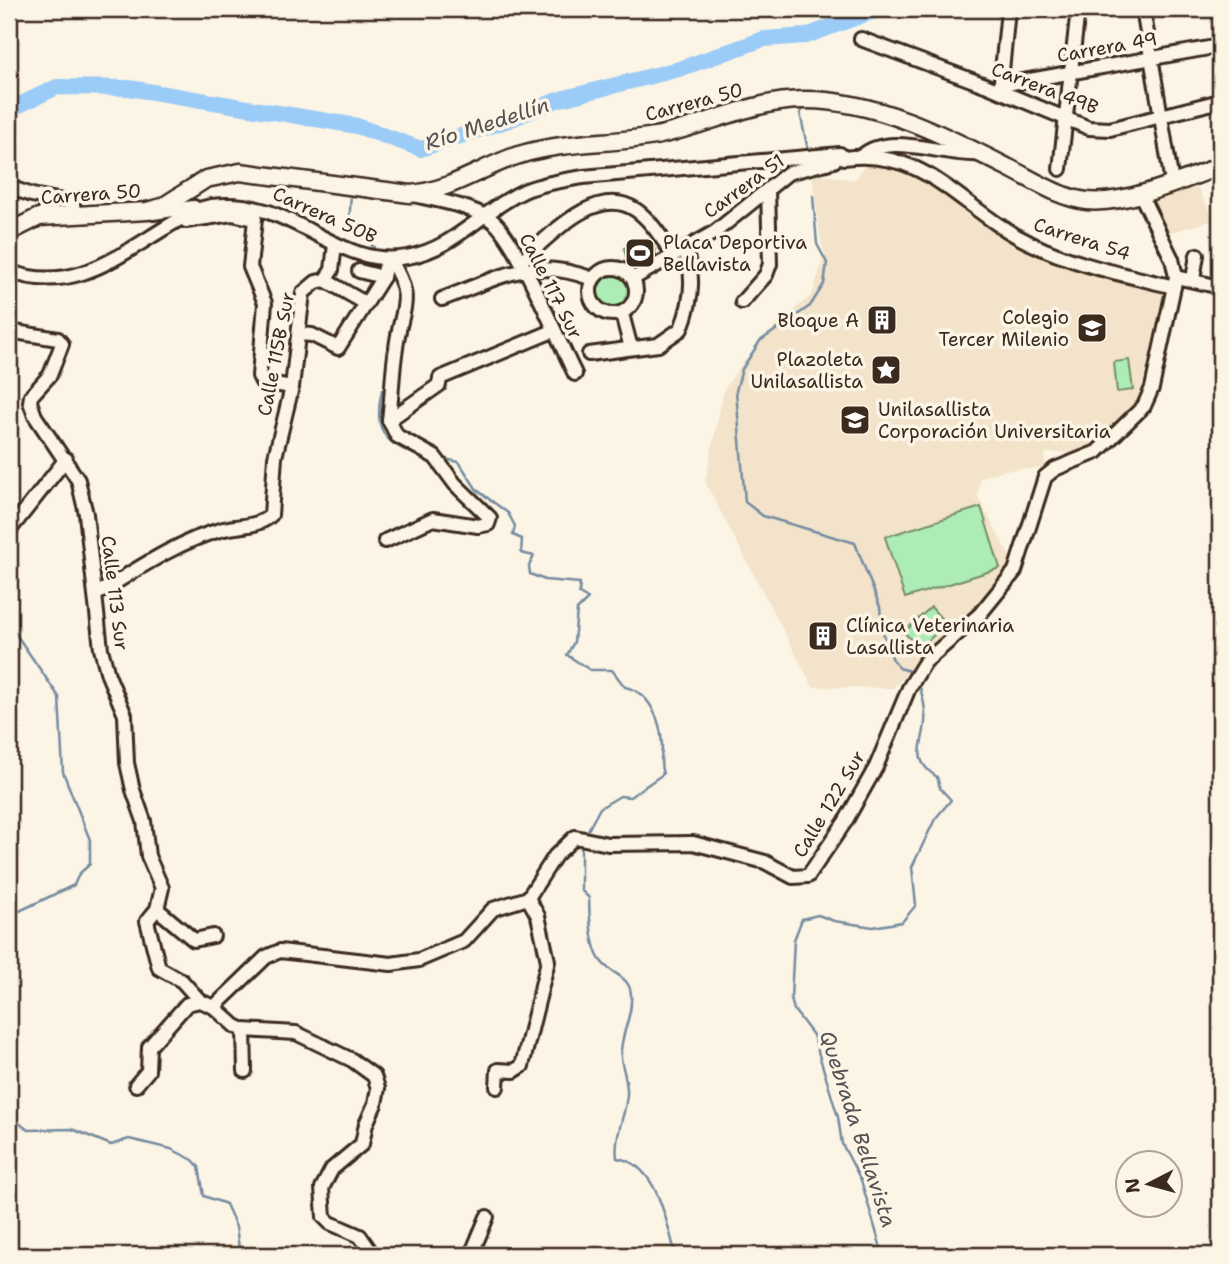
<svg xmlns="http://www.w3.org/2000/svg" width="1229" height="1264" font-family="'Shantell Sans',sans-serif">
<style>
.built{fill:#f2e3ca}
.green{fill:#adedb5;stroke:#748c6a;stroke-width:2}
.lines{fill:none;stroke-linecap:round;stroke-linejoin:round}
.stream{stroke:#758ba0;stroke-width:2.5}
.river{stroke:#9bcbf7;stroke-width:16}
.minor-casing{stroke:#3b2a1e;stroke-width:18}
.major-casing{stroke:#3b2a1e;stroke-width:21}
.minor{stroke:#fcf5e5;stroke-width:12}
.major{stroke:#fcf5e5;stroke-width:16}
.labels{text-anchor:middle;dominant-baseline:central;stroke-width:7;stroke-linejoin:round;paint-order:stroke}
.street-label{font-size:19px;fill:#3b2a1e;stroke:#fcf5e5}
.poi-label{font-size:19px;fill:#3b2a1e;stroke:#fcf5e5;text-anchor:start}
.water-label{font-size:21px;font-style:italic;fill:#535254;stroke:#fcf5e5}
</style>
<rect width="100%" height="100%" fill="#fcf5e5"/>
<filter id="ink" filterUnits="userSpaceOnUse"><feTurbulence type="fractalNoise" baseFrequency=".0143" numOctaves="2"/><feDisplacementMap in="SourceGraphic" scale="14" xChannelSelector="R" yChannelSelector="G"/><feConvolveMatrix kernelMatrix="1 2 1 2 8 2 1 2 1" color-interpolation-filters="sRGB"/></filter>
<g filter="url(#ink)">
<g class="built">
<path d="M872 160 912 169 1003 233 1164 290 1140 396 1096 446 1082 452 1045 453V468L1004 470 980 478 978 497 1012 561 989 591 893 688 813 687 705 482 724 389 744 361 781 321 812 295 825 253 821 243 812 173 855 180 866 163Z"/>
<path d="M1195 182 1214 220 1168 233 1147 197Z"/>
</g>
<g class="green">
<path d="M652 241 657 258 628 265 624 248Z"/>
<path d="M624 275 628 276C634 288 629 302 620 310 608 310 596 303 596 290L605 277Z"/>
<path d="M1129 360 1133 390 1117 392 1114 362Z"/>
<path d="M981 507 1000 568 905 598 885 537Z"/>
<path d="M931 607 946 624 919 649 904 632Z"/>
</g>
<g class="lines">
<g class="stream">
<path d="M805 107 800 113 808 150"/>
<path d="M351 193 349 226 374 247"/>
<path d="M813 196 817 244 827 263 824 284 810 306 760 341 742 369 736 391 745 502 763 516 855 543 880 607 882 630 893 660 899 668 913 672"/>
<path d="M382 390C373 433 384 444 425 458"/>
<path d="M440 458 459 462 477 490 508 513 515 526 513 535 522 539 521 553 534 556 529 566 530 574 545 580 580 583 579 594 588 599 577 610 574 642 567 655 590 670H612L625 687C650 692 661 721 662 745 662 757 659 762 663 774L630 797 620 796 600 808 587 832"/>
<path d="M9 624 59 697 63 772 90 840V864L79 874 74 885 9 916"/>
<path d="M581 844V890L589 898C589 913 591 949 601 961 611 975 630 975 631 995 633 1018 619 1036 621 1058 623 1071 628 1082 627 1095 625 1118 614 1135 617 1158 658 1164 666 1222 676 1255"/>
<path d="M9 1093 19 1123 28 1130 72 1129 111 1145 129 1139 171 1149 193 1160 199 1167 204 1196 226 1204 236 1227 240 1255"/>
<path d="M883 1255 861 1180 842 1144 838 1117 813 1035 794 1010 791 999 794 940 802 919 818 915 834 921 873 927 902 922 916 905 912 867 935 819 951 800 940 788 937 777C906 757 928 741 925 713 925 701 920 692 919 680"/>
</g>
<path class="river" d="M9 110 57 87 129 88 357 126 421 149 512 119 557 100 679 69 764 39 806 36 879 9"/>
<g class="minor-casing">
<g id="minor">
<path d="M1143 9 1172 183"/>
<path d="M861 39 985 85 1089 128 1110 129 1220 101"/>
<path d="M1001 85 1220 46"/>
<path d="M1000 91 1008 10"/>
<path d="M862 156C890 131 944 157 981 154"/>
<path d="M1060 169 1078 9"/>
<path d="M9 187 32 195 73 203 74 214"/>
<path d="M414 195C439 201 468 205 490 219 515 234 559 343 575 374"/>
<path d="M153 213 194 207"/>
<path d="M186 221 232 214 255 219 250 267 265 303 259 376 262 382 292 387"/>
<path d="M521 261C548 238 596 183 636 210 652 221 663 241 674 255"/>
<circle cx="613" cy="291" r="23"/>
<path d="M9 271C69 295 116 258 165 228 179 220 196 208 212 206 292 195 335 270 407 257 455 249 483 209 526 190 544 183 564 180 583 177L840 154 844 158C928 147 962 211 1030 243 1074 265 1126 275 1174 287"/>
<path d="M359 271 383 277"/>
<path d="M1176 277 1220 287"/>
<path d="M634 278 715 232 788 173 834 161"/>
<path d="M1193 279 1197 255"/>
<path d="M325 280 365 303"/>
<path d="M442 299C501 277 530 256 593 279"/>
<path d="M742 302 766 275 770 264 768 190"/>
<path d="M622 314 631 348"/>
<path d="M9 331 58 339 62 344 50 375 31 396 30 402 35 416 78 480 86 514 101 649 108 675 125 715 127 763 133 790 144 821 148 856 162 888 157 909 147 921 159 968 182 981 200 1001 214 1007 235 1026 244 1030 296 1033 352 1060 374 1076 378 1088 375 1104 366 1124 362 1144 332 1169 322 1188 324 1217 330 1223 360 1236 373 1255"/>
<path d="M299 334 312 335 338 348 383 277 387 259"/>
<path d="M589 354 658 345 681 329C691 304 696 275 684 250"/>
<path d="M389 420 439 385 440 378 553 331"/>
<path d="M9 531 66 459"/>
<path d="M385 541 433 519 478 526 488 524 490 518 455 484 435 457 397 436 389 420C392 396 392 372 396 348 401 306 416 301 390 259"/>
<path d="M95 595C135 571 174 543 220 530 236 525 258 528 271 515L275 457 292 387 303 293 316 282 325 280 332 270 335 244"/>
<path d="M157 909 194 940 213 936"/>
<path d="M214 1007 266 957 280 951 391 964 419 960 464 941 493 909 528 898 555 856 575 837 608 844 693 843 765 862 793 877 808 876 845 822 876 767 909 688 925 662 980 614 1015 571 1045 477 1055 469 1097 452 1144 406 1152 388 1176 277 1172 259 1140 193"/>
<path d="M244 1030 245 1071"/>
<path d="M136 1085 148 1071 149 1047 187 1004 200 1001"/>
<path d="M497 1087 498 1070 514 1071 522 1066 548 961 538 916 528 898"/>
<path d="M471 1255 487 1217"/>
</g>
</g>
<g class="major-casing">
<path id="major" d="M9 232 39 217 147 211 162 207 206 179 240 172 410 194C451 191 481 167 519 155 564 141 610 144 655 136 706 126 752 100 805 100 877 100 946 136 1009 168 1033 180 1060 198 1087 201 1125 205 1184 180 1220 166"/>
</g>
<use href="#minor" class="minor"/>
<use href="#major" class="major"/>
</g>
</g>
<defs>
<g id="stadium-square" transform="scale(1.575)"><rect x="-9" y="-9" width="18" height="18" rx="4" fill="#3b2a1e" stroke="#fcf5e5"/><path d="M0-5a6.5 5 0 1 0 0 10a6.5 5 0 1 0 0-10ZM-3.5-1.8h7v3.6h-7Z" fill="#fff"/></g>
<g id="building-square" transform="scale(1.575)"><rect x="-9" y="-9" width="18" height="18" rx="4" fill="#3b2a1e" stroke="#fcf5e5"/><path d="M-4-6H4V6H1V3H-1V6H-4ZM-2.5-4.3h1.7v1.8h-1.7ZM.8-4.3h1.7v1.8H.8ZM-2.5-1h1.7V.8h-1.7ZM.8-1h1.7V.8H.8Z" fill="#fff"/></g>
<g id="school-square" transform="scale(1.575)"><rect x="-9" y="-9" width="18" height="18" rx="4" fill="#3b2a1e" stroke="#fcf5e5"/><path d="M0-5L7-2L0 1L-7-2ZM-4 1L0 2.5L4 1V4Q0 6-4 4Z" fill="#fff"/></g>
<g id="sight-square" transform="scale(1.575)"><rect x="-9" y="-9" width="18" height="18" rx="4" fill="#3b2a1e" stroke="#fcf5e5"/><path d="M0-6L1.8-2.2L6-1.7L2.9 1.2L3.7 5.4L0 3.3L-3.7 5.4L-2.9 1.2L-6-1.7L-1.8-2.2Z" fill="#fff"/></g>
<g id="university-square" transform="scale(1.575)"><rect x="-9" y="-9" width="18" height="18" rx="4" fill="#3b2a1e" stroke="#fcf5e5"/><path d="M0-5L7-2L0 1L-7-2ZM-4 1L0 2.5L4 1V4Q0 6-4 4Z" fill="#fff"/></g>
</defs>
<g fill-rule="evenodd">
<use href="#stadium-square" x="640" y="253"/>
<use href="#building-square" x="882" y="320"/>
<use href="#school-square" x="1092" y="328"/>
<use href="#sight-square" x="886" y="370"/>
<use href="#university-square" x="855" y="420"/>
<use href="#building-square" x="823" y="636"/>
</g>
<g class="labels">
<g class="street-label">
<text transform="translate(1107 47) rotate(-10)">Carrera 49</text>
<text transform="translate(1045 88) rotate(21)">Carrera 49B</text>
<text transform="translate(694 102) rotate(-15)">Carrera 50</text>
<text transform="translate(744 186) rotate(-36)">Carrera 51</text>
<text transform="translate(91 194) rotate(-4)">Carrera 50</text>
<text transform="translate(325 215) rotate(24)">Carrera 50B</text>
<text transform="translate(1082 239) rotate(18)">Carrera 54</text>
<text transform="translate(551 286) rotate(63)">Calle 117 Sur</text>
<text transform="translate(276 354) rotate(-79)">Calle 115B Sur</text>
<text transform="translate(115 593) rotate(83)">Calle 113 Sur</text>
<text transform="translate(829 804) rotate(-59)">Calle 122 Sur</text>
</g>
<g class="poi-label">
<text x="663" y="242">Placa Deportiva<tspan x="663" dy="22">Bellavista</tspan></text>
<text x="1069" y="317" text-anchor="end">Colegio<tspan x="1069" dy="22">Tercer Milenio</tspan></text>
<text x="859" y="320" text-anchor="end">Bloque A</text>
<text x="863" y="359" text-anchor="end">Plazoleta<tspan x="863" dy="22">Unilasallista</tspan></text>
<text x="878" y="409">Unilasallista<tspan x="878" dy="22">Corporación Universitaria</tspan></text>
<text x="846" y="625">Clínica Veterinaria<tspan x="846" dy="22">Lasallista</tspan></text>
</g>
<g class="water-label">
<text transform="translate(487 124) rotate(-18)">Río Medellín</text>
<text transform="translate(858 1129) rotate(72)">Quebrada Bellavista</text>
</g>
</g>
<rect width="1229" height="1264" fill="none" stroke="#fcf5e5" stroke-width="35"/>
<rect x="18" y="18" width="1194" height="1229" fill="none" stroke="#3b2a1e" stroke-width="2.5" filter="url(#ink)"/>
<g transform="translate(1149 1184) rotate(264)"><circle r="33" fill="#fcf5e5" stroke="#afa495" stroke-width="2"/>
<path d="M0-5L12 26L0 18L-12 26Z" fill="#3b2a1e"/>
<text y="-10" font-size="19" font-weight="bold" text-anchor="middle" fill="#3b2a1e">N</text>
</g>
</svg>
